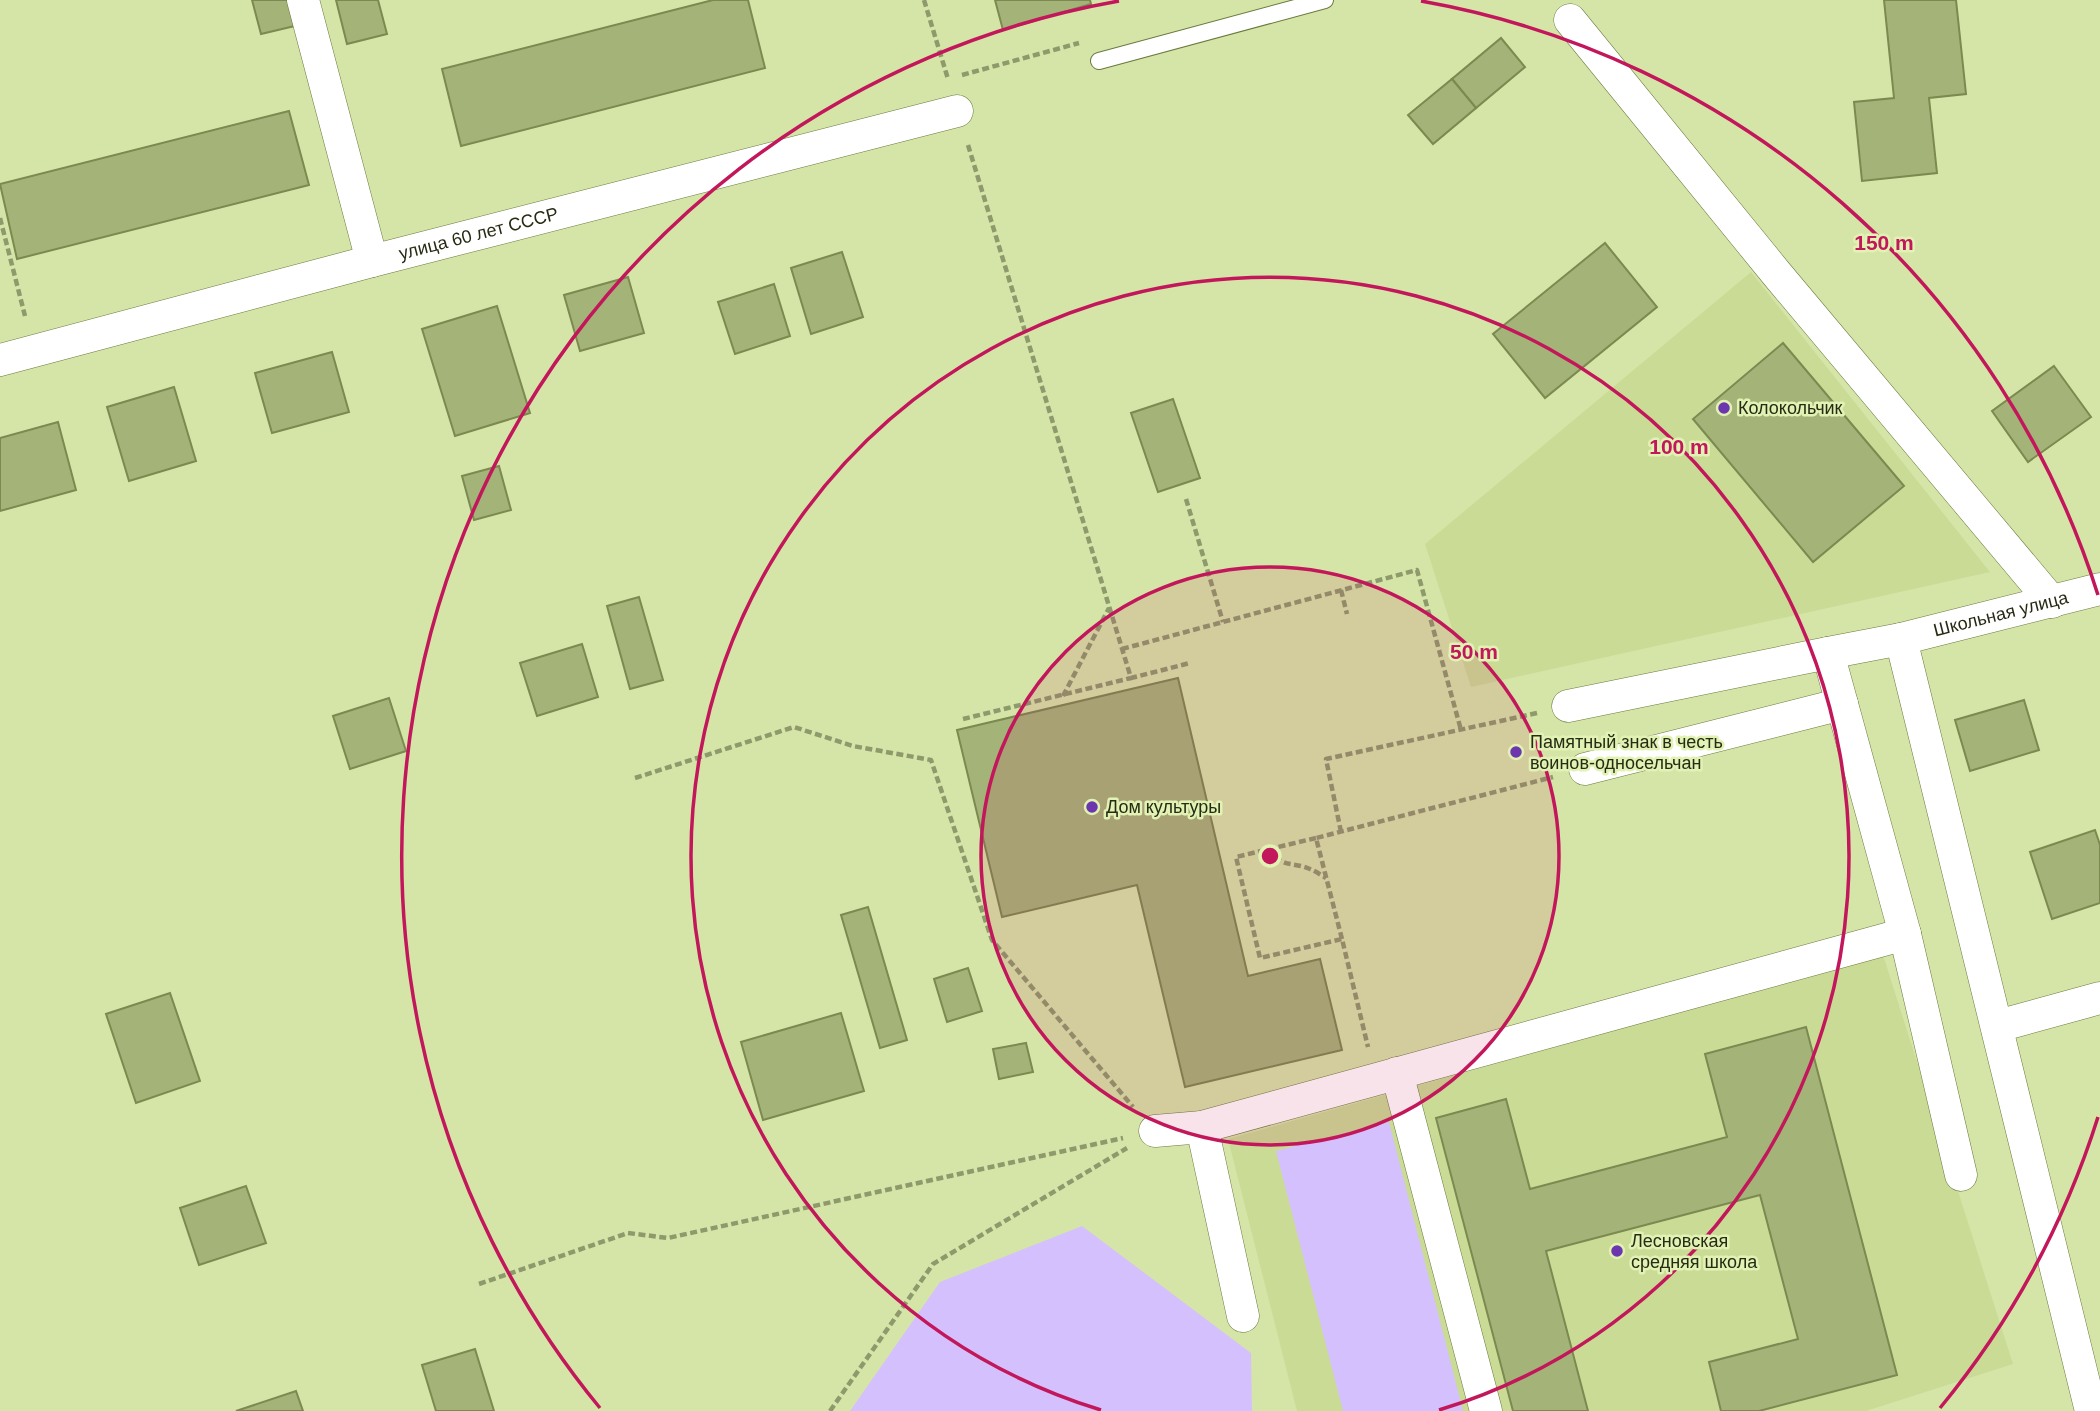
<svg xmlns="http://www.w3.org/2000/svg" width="2100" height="1411" font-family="Arial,sans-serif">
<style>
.built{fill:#cadb96}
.green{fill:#d5c0fe}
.building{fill:#a4b478;stroke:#7c8950;stroke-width:2}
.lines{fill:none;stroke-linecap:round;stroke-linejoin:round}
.lane-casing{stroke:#6b793f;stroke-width:18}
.street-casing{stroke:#6b793f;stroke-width:33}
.path{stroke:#8e9a6c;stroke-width:4.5;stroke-dasharray:7 3.5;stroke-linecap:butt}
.lane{stroke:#fff;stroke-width:16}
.street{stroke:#fff;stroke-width:32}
.ring{fill:none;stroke:#c2185b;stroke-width:3.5}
.poi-dot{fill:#6c37ae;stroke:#e2f2b4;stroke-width:2.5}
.labels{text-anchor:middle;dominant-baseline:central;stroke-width:5;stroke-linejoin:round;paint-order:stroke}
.street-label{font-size:18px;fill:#262c14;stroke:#e2f2b4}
.poi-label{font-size:18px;fill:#262c14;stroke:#e2f2b4;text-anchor:start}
.centre{fill:#c2185b;stroke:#e2f2b4;stroke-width:3.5}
.ring-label{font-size:21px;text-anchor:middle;font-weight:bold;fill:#c2185b;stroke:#e2f2b4;stroke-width:5;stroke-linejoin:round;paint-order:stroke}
</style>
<rect width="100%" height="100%" fill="#d5e5a7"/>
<g class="built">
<path d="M1751 272 1990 572 1471 687 1425 544Z"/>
<path d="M1883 955 2013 1364 1866 1411H1297L1228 1139Z"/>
</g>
<g class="green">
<path d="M1389 1122 1463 1411H1343L1276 1151Z"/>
<path d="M1082 1226 1251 1353 1252 1411H850L940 1282Z"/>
</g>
<g class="building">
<path d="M252 0H292L299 25 261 34Z"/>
<path d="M336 0H378L387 34 347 44Z"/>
<path d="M713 0H748L765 68 461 146 442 69Z"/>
<path d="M995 0H1090L1091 4 1003 30Z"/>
<path d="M1884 0H1956L1966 94 1929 98 1937 173 1862 181 1854 102 1894 98Z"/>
<path d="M1501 38 1525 67 1476 108 1452 79Z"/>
<path d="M1452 79 1476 108 1433 144 1408 115Z"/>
<path d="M289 111 309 185 17 259 0 184Z"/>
<path d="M1605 243 1657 307 1545 398 1493 334Z"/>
<path d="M842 252 863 317 811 334 791 268Z"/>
<path d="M628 277 644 333 580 351 564 295Z"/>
<path d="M774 284 790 336 735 354 718 302Z"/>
<path d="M497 306 530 413 455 436 422 329Z"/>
<path d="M1783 343 1904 486 1813 562 1693 419Z"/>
<path d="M332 352 349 412 272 433 255 373Z"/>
<path d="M2054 366 2091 417 2028 462 1992 411Z"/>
<path d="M174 387 196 461 129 481 107 407Z"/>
<path d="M1173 399 1200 478 1158 492 1131 413Z"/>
<path d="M58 422 76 490 0 511V438Z"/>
<path d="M499 466 511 510 474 520 462 476Z"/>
<path d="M639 597 663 680 630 689 607 606Z"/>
<path d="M582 644 598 697 537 716 520 663Z"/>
<path d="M1178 678 1248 976 1320 959 1342 1050 1185 1087 1137 885 1002 917 957 730Z"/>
<path d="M389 698 406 751 350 769 333 716Z"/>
<path d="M2024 700 2039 750 1970 771 1955 720Z"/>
<path d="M2095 830 2100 845V903L2052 919 2030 852Z"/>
<path d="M868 907 907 1040 880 1048 841 915Z"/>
<path d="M968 968 982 1011 947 1022 934 979Z"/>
<path d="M170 993 200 1081 136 1103 106 1014Z"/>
<path d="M841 1013 864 1091 763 1120 741 1042Z"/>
<path d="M1806 1027 1897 1375 1759 1411H1721L1709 1362 1798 1339 1760 1195 1546 1251 1588 1411H1513L1436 1118 1506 1099 1530 1189 1727 1137 1705 1054Z"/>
<path d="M1026 1043 1033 1072 999 1079 993 1049Z"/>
<path d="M246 1186 266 1243 199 1265 180 1208Z"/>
<path d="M475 1349 494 1411H436L422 1365Z"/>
<path d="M296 1391 303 1411H236Z"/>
</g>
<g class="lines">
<g class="lane-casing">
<path id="lane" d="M1099 61 1325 0"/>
</g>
<g class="street-casing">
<g id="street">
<path d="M303 0 372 261"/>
<path d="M1570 20 1776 273 2052 602"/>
<path id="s1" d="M0 360 372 261 957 111"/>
<path d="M1901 639 2091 1411"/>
<path d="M1568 706 1828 653"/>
<path d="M1585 769 1842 704"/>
<path d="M1998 1026 2100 998"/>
<path d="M1397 1073 1486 1411"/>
<path d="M1202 1127 1243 1316"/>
<path d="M1155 1131 1202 1127 1905 934"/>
<path id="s2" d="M1961 1175 1905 934 1828 653 1901 639 2100 589"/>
</g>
</g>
<g class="path">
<path d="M924 0 948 79"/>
<path d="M962 75 1079 43"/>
<path d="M968 145 1131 678 1190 663"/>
<path d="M0 218 25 316"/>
<path d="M1186 499 1223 622"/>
<path d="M1341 590 1347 614"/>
<path d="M1122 649 1417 570 1461 730"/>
<path d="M1063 696 1109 608"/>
<path d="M963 719 1131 678"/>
<path d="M635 778 794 727 853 746 931 760 992 940 1133 1107"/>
<path d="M1341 832 1326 759 1537 713"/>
<path d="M1316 838 1236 857 1260 958 1342 939 1368 1047"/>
<path d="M1268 849C1284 869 1291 861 1310 869 1315 871 1321 875 1326 878"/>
<path d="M1342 939 1316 838 1553 777"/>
<path d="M479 1284 628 1233 668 1238 1123 1138"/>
<path d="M830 1411 933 1264 1127 1148"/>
</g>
<use href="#lane" class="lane"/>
<use href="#street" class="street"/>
</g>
<circle cx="1270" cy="856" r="289" fill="#c2185b" fill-opacity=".12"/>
<g class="ring">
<circle cx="1270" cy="856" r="289"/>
<path d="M1101 1410A579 579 0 1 1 1439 1410"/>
<path d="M2098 1117A868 868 0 0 1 1940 1408M600 1408A868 868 0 0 1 1119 1M1421 1A868 868 0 0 1 2098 595"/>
</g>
<g class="poi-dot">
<circle cx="1724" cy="408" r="7"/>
<circle cx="1516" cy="752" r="7"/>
<circle cx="1092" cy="807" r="7"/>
<circle cx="1617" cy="1251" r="7"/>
</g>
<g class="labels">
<g class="street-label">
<text stroke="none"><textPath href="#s1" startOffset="495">улица 60 лет СССР</textPath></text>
<text stroke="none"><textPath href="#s2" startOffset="716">Школьная улица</textPath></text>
</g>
<g class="poi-label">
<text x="1738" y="408">Колокольчик</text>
<text x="1530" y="742">Памятный знак в честь<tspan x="1530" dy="21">воинов-односельчан</tspan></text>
<text x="1106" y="807">Дом культуры</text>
<text x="1631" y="1241">Лесновская<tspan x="1631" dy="21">средняя школа</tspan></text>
</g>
</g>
<circle cx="1270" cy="856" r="10" class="centre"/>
<g class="ring-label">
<text x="1884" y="250">150 m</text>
<text x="1679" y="454">100 m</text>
<text x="1474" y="659">50 m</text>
</g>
</svg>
